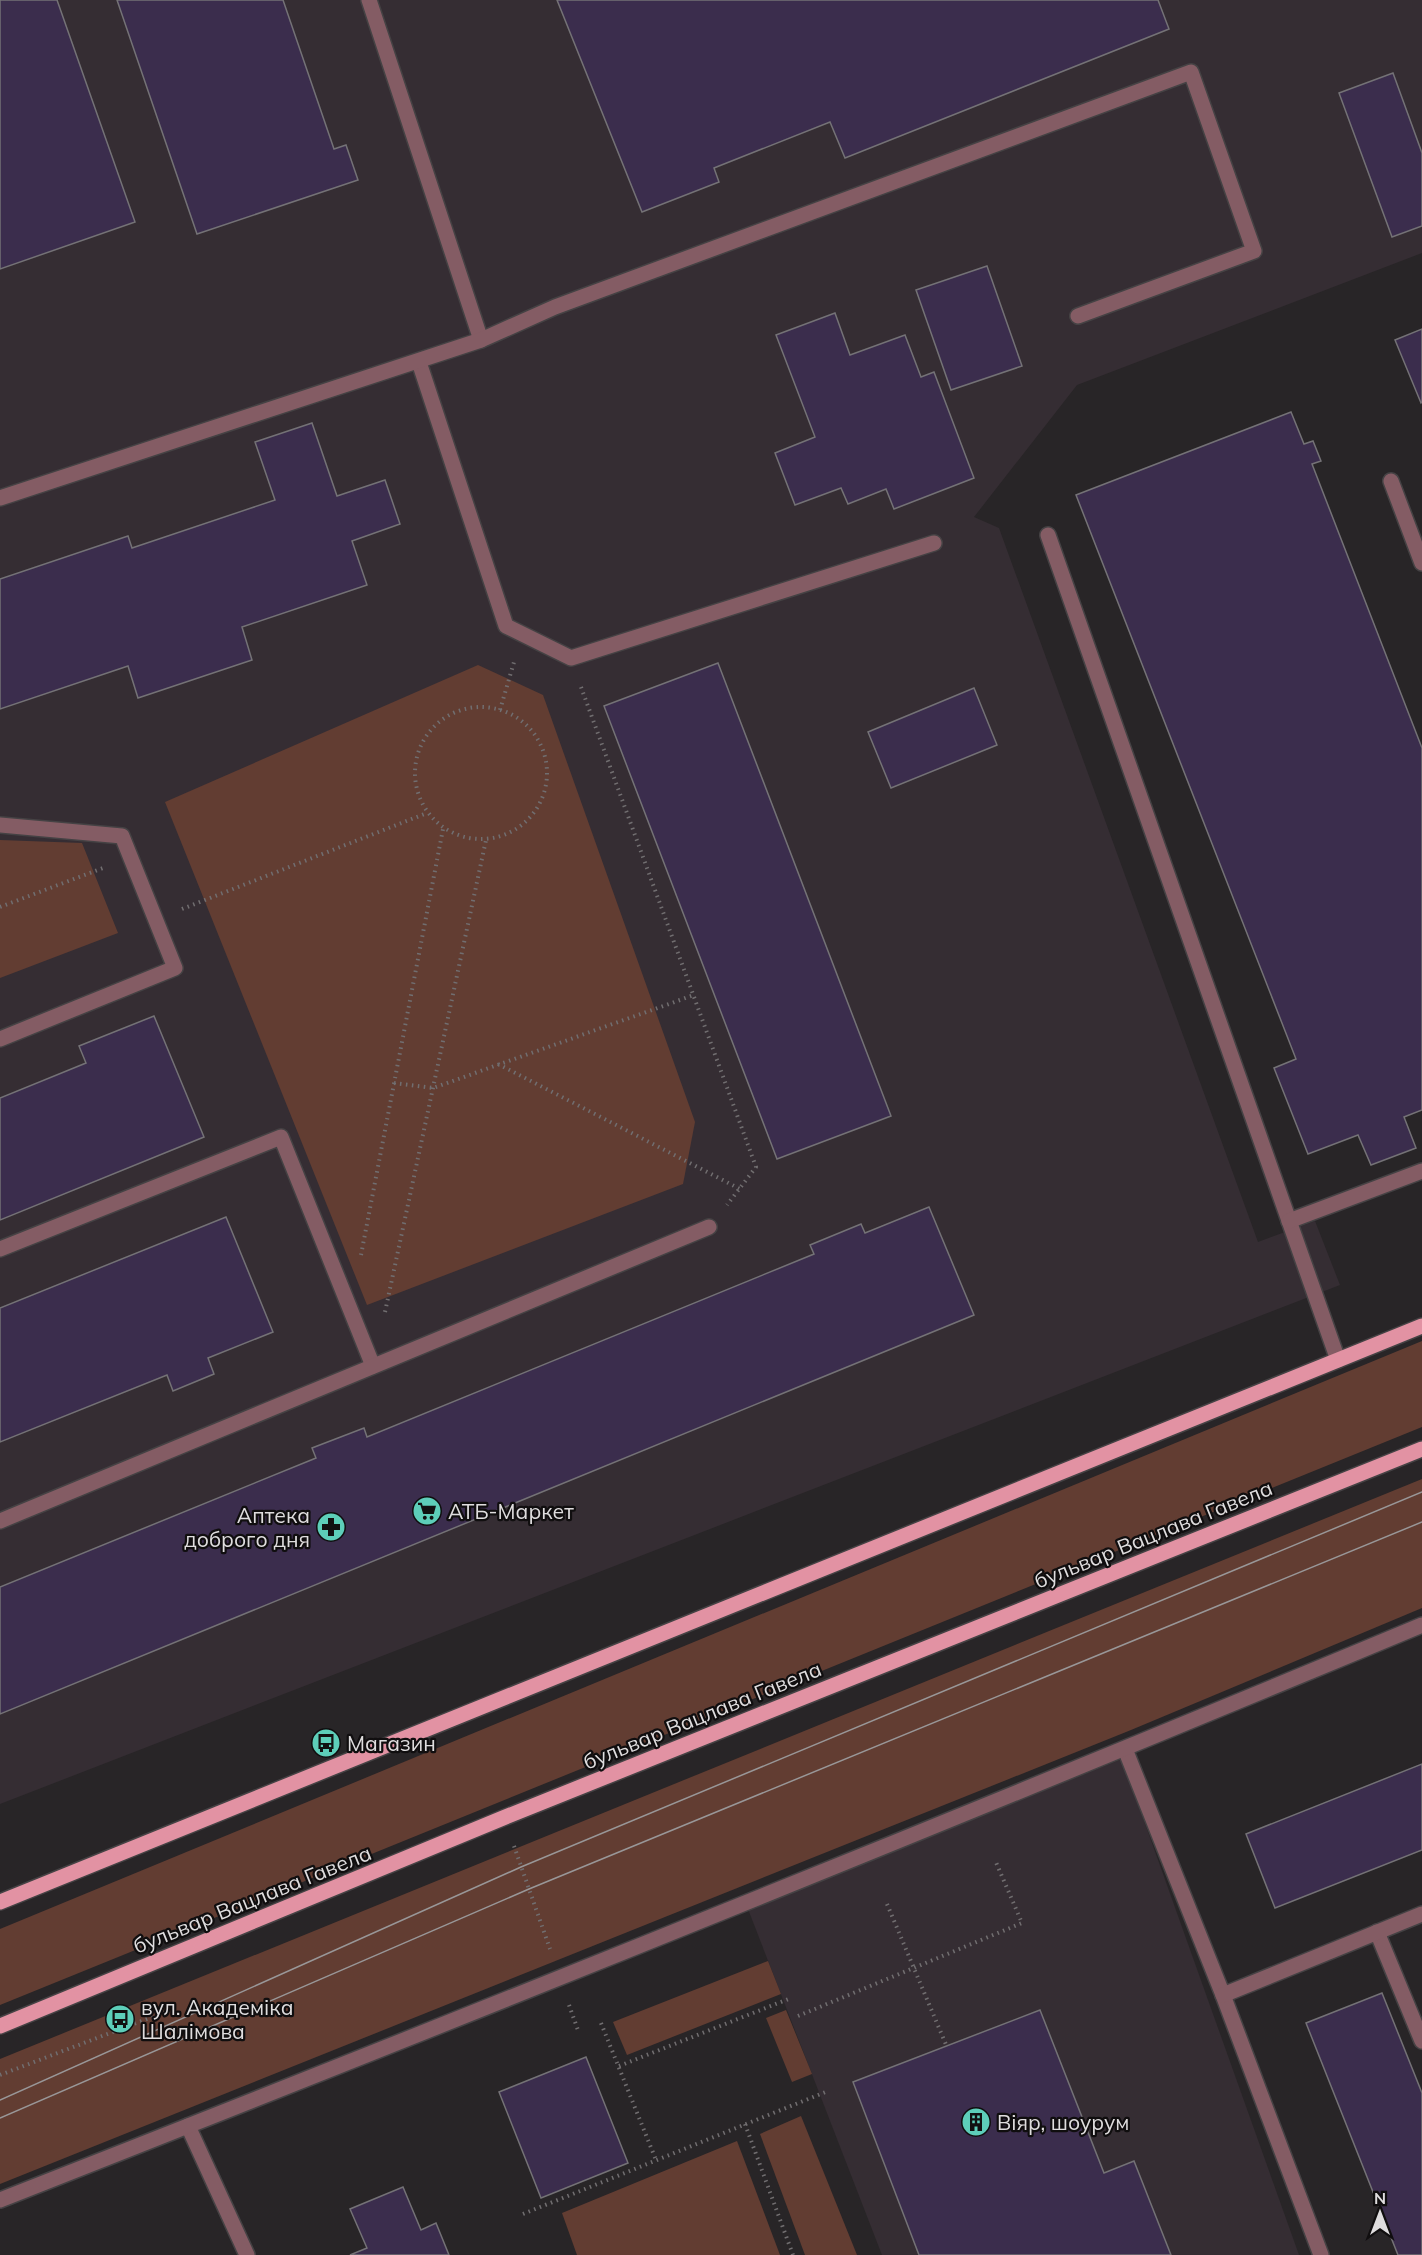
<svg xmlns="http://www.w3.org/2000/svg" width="1422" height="2255" font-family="Mulish,sans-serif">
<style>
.built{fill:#352d33}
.green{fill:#623d32}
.building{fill:#3b2d4d;stroke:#747276;stroke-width:1.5}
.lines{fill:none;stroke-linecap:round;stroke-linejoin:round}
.minor-casing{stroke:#454244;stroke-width:18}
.major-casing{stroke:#454244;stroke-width:18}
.path{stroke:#716e70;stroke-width:4;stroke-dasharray:1.5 4.5;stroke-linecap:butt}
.minor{stroke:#845c64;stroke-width:15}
.major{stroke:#e292a3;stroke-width:15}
.tram{stroke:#999798;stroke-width:1.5}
.labels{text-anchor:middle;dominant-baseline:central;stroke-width:4.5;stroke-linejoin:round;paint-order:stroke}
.poi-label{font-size:21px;fill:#dfddde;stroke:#100e0f;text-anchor:start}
.street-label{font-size:21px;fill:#dfddde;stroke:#100e0f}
</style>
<rect width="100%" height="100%" fill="#282527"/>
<g class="built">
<path d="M0 0H1422V253L1077 385 974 517 999 528 1258 1242 1315 1221 1340 1285 0 1804Z"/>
<path d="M1122 1759 1299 2255H882L748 1909Z"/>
</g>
<g class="green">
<path d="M478 665 543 695 695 1122 683 1184 367 1305 165 802Z"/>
<path d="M0 840 82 843 118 933 0 978Z"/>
<path d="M1422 1341V1427L0 2005V1929Z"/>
<path d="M1422 1479V1608L1131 1730 0 2184V2059Z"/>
<path d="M768 1961 781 1994 627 2055 613 2022Z"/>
<path d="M786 2010 812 2074 792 2082 766 2018Z"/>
<path d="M801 2116 857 2255H805L760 2134Z"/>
<path d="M737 2141 780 2255H577L562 2213Z"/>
</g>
<g class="building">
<path d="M0 0H57L135 222 0 269Z"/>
<path d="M117 0H283L334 149 346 145 358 180 197 234Z"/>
<path d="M557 0H1158L1169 29 845 158 830 122 714 168 719 182 642 212Z"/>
<path d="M1393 73 1422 153V226L1392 237 1339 93Z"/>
<path d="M987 266 1022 366 951 390 916 290Z"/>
<path d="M835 313 850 355 905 335 921 377 934 372 974 478 894 509 886 489 848 504 841 488 795 505 775 453 815 437 776 335Z"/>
<path d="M1422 329V402L1421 403 1395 340Z"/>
<path d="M1291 412 1304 444 1313 441 1321 461 1312 464 1422 748V1110L1404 1117 1416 1148 1371 1165 1358 1135 1308 1154 1274 1068 1296 1059 1076 495Z"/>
<path d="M312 423 337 496 385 480 400 524 352 541 367 585 242 627 252 660 138 698 128 666 0 709V579L128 536 132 548 275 500 255 442Z"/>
<path d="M718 663 891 1116 777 1159 604 706Z"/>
<path d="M974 688 997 745 891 788 868 732Z"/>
<path d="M154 1016 204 1137 0 1220V1098L86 1063 79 1046Z"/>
<path d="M929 1207 974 1315 0 1714V1587L316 1458 312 1448 364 1428 367 1437 814 1254 810 1245 861 1224 865 1233Z"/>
<path d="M226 1217 273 1332 208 1358 214 1374 173 1391 167 1375 0 1442V1308Z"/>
<path d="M1422 1764V1850L1275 1908 1246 1834Z"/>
<path d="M1382 1993 1422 2093V2255H1398L1306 2023Z"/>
<path d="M1040 2010 1104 2173 1134 2161 1171 2255H919L853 2082Z"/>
<path d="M586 2057 628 2163 541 2198 499 2092Z"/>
<path d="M403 2187 421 2230 436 2223 449 2255H350L367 2248 350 2209Z"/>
</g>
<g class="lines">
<g class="minor-casing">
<g id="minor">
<path d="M369 0 481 340"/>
<path d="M419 362 506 626 571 658 934 543"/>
<path d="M1391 481 1422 563"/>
<path d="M0 498 481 340 555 307 1191 72 1254 251 1078 316"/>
<path d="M1048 535 1338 1360"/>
<path d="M0 825 122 836 175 968 0 1039"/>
<path d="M1289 1221 1422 1171"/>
<path d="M0 1249 281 1137 373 1366"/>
<path d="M0 1521 709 1227"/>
<path d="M1125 1749 1223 1995 1321 2255"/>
<path d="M1377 1932 1422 2041"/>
<path d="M1223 1995 1422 1914"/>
<path d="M188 2126 247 2255"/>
<path d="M0 2200C476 2013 950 1822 1422 1625"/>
</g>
</g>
<g class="major-casing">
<g id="major">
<path d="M0 1902 1422 1326"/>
<path d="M0 2026 503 1818 1422 1449"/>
</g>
</g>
<g class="path">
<path d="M581 687 756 1167 727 1205"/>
<circle cx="481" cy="773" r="66"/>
<path d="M500 710 514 662"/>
<path d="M0 907 103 868"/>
<path d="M182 909 427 813"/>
<path d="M498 1064 740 1189"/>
<path d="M394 1083 433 1088 694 995"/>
<path d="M361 1255 443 829"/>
<path d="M385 1312 486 840"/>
<path d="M514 1846 550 1949"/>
<path d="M887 1904 947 2047"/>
<path d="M569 2005 579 2033"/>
<path d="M798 2016 1022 1923 995 1860"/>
<path d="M601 2023 656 2160"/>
<path d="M619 2066 791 1998"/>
<path d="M0 2075 173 2009"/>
<path d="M745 2124 793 2255"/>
<path d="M523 2214 828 2091"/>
</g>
<use href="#minor" class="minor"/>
<use href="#major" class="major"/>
<g class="tram">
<path d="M0 2100 521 1867 1422 1492"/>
<path d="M0 2118 529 1889 1422 1522"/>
</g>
</g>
<defs>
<g id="supermarket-disc" transform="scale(1.5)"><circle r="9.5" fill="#5dceb9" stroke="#100e0f"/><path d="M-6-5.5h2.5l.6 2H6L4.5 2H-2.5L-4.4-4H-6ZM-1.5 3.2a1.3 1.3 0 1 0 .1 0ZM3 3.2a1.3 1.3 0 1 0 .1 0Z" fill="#111"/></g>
<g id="pharmacy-disc" transform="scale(1.5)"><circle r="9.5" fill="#5dceb9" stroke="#100e0f"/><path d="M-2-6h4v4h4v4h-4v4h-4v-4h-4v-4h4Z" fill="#111"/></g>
<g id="bus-disc" transform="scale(1.5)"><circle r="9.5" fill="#5dceb9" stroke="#100e0f"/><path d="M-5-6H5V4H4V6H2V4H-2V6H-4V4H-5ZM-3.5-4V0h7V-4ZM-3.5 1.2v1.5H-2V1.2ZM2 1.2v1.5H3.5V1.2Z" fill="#111"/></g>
<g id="building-disc" transform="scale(1.5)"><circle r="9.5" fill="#5dceb9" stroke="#100e0f"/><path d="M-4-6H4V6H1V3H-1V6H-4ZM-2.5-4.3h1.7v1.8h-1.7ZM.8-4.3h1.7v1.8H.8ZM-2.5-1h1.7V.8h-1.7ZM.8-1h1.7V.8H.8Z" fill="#111"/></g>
</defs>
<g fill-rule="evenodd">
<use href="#supermarket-disc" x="427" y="1511"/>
<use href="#pharmacy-disc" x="331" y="1527"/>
<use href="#bus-disc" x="326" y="1743"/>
<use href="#bus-disc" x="120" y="2019"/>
<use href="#building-disc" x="976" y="2122"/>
</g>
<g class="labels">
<g class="poi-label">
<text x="448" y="1511">АТБ-Маркет</text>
<text x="310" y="1515" text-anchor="end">Аптека<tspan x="310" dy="24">доброго дня</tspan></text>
<text x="347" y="1743">Магазин</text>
<text x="141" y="2007">вул. Академіка<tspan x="141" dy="24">Шалімова</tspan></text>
<text x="997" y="2122">Віяр, шоурум</text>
</g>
<g class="street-label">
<text transform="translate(1153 1534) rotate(-22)">бульвар Вацлава Гавела</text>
<text transform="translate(702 1715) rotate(-22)">бульвар Вацлава Гавела</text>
<text transform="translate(252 1899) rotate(-22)">бульвар Вацлава Гавела</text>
</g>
</g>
<g transform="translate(1380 2213)" stroke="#100e0f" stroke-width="4.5" paint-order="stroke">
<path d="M0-4.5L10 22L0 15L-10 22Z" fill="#dfddde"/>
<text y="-9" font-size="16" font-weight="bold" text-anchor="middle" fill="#dfddde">N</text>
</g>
</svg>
